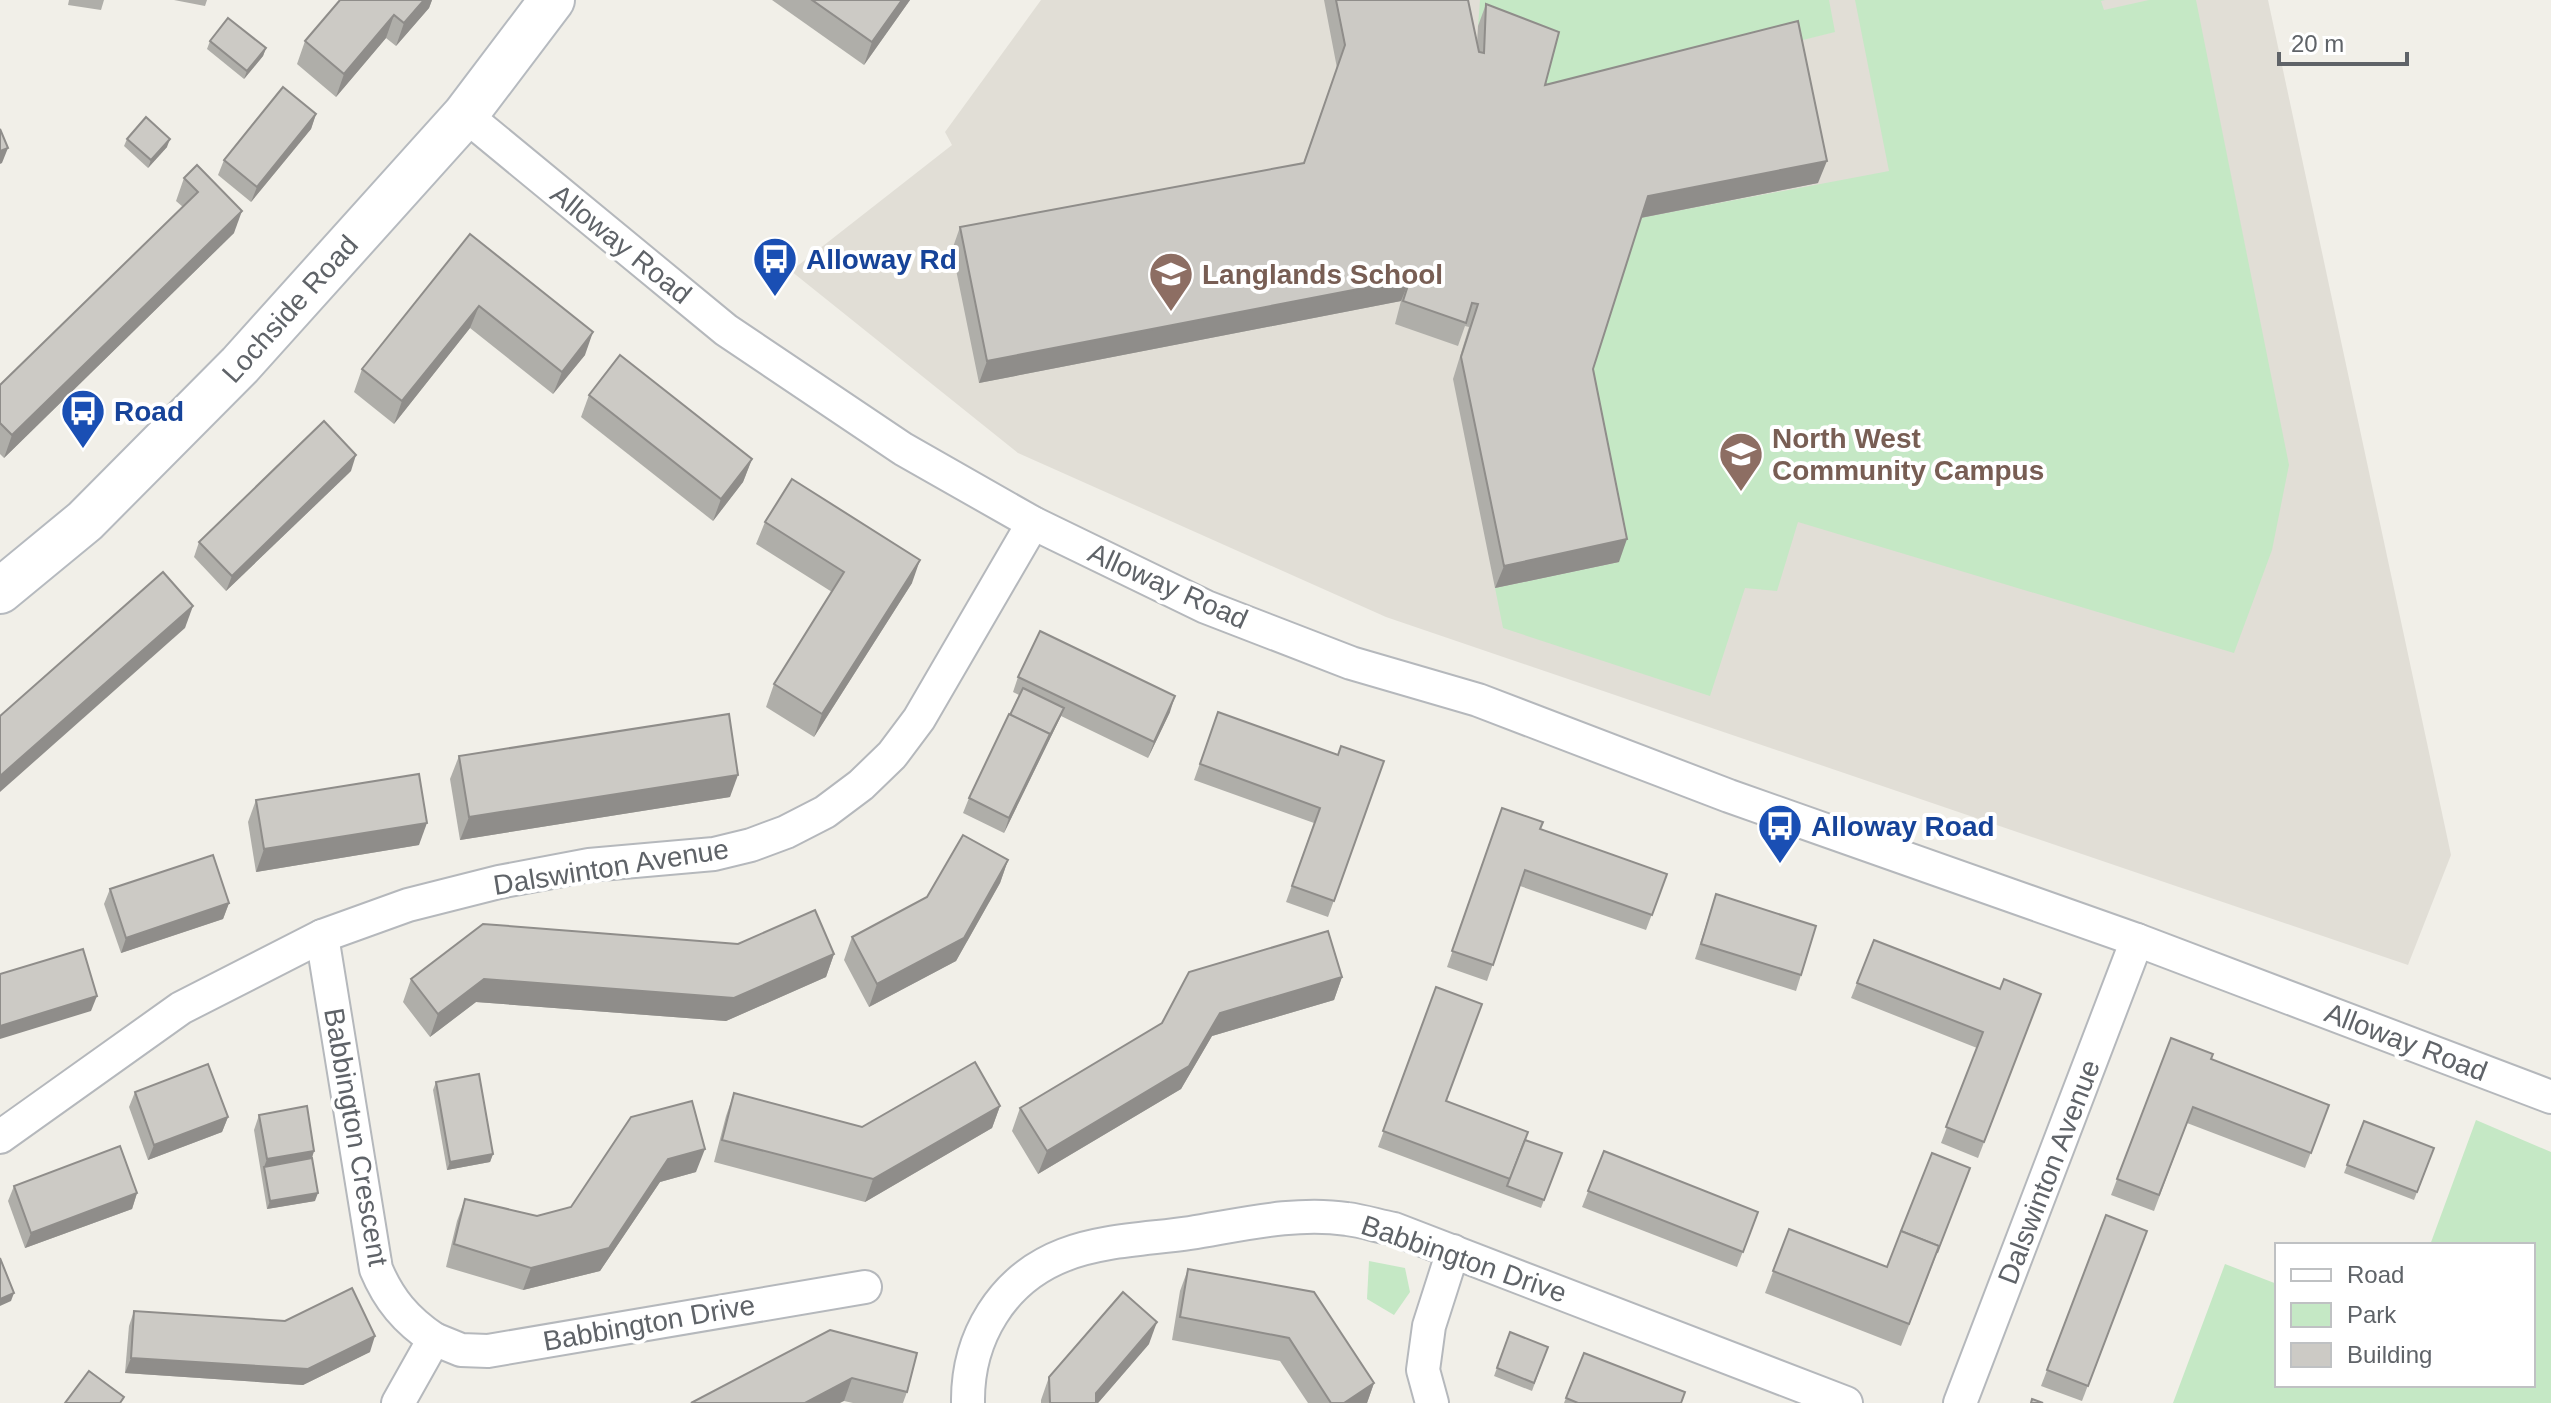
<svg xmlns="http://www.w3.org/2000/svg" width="2551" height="1403" font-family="Helvetica,sans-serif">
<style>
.education{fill:#e1ded6}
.green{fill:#c5e8c5}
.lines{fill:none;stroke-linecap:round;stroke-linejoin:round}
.street-casing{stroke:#b5b8bc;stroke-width:36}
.secondary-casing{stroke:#b6babf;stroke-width:48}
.street{stroke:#fff;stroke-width:32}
.secondary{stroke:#fff;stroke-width:44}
.wall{fill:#afaea9}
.shaded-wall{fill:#8f8d8a}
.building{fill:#cccac5;stroke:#8f8d8a;stroke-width:2}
.labels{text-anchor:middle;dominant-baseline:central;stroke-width:8;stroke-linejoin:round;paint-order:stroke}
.street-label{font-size:28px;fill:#5f6368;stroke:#fff}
.transit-label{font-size:28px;font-weight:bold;fill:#164399;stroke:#fff;text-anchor:start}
.education-label{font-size:28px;font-weight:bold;fill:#785e54;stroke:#fff;text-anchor:start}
</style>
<rect width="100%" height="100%" fill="#f1efe8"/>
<path class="education" d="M1041 0H2268L2451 855 2408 965 1386 617 1018 453 791 271 952 145 945 132Z"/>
<g class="green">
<path d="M1480 0H1829L1835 32 1543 105 1478 27Z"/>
<path d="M1855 0H2105L2101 1 2104 10 2149 0H2196L2289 465 2272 550 2234 653 1798 522 1777 591 1745 588 1710 696 1503 628 1495 588 1619 562 1585 392 1640 218 1889 171Z"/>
<path d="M2476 1120 2551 1152V1403H2173L2225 1264 2277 1284V1385H2533V1245H2430Z"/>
<path d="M1369 1261 1405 1268 1410 1292 1394 1315 1367 1299Z"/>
</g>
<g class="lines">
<g class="street-casing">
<g id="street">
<path d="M465 115 726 330 903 449 1033 523 1206 607 1351 663 1478 700 1729 796 2137 940 2551 1097"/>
<path d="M322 936 376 1269C389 1300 406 1320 434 1339L398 1403"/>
<path d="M0 1137 181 1008 322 936 408 905 499 882 589 865 714 854 751 845 786 832 825 812 861 785 892 755 919 719 1033 523"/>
<path d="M434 1339 461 1350 488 1351 865 1287"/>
<path d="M968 1403C967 1338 1002 1279 1064 1255 1102 1240 1149 1239 1190 1233 1240 1225 1296 1211 1347 1219 1363 1221 1378 1226 1394 1229L1846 1403"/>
<path d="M1432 1403 1423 1370 1429 1326 1453 1251"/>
<path d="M1960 1403 2137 940"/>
</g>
</g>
<g class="secondary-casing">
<path id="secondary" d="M0 591 85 521 240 365 465 115 552 0"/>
</g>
<use href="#street" class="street"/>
<use href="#secondary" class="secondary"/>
</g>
<g class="wall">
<path d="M69 0H104L101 10 68 5Z"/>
<path d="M174 0H207L205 6Z"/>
<path d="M340 0H432L429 8 396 46 386 38 336 97 297 64 305 41Z"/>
<path d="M772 0H910L864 65Z"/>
<path d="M1324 0H1468L1477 44 1478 26 1486 4 1545 85 1818 183 1641 218 1593 369 1619 562 1495 588 1453 379 1469 327 1465 326 1458 346 1395 324 1401 301 979 383 952 250 960 227 1303 164 1337 68Z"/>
<path d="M210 41 266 48 263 56 244 79 207 49Z"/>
<path d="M316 114 311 129 251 202 218 175 224 160Z"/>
<path d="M127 139 167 147 148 168 124 146Z"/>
<path d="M197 165 234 233 4 458 0 454V385L183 207 176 201 184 178Z"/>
<path d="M470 234 585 355 553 394 470 328 394 424 354 392 362 369Z"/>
<path d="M589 395 752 459 743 482 713 521 581 417Z"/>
<path d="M351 471 226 591 194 557 199 542Z"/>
<path d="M765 522 912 583 814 737 766 707 774 684 832 592 756 544Z"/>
<path d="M1018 677 1170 712 1148 758 1061 716 1004 833 963 813 969 798 1019 695 1013 692Z"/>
<path d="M1218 712 1338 755 1384 761 1328 917 1286 902 1314 823 1194 780Z"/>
<path d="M459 756 730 797 460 840 450 779Z"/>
<path d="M256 800 419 845 256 872 248 822Z"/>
<path d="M1502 808 1540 829 1667 874 1646 930 1520 886 1487 981 1447 967Z"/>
<path d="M1008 860 1000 883 956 961 869 1007 844 960 852 937Z"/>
<path d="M110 889 229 903 223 919 121 953 104 904Z"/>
<path d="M1716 894 1801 975 1796 991 1695 959Z"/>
<path d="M1874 940 2000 989 2041 994 1978 1158 1941 1143 1977 1048 1851 998Z"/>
<path d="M834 954 826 977 726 1021 476 1002 430 1037 403 1002 411 979Z"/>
<path d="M1342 977 1334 1000 1212 1036 1181 1089 1038 1174 1012 1131 1020 1108Z"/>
<path d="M1436 987 1446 1101 1524 1141 1562 1153 1541 1208 1378 1147Z"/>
<path d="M2171 1038 2211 1059 2329 1105 2305 1168 2187 1123 2154 1211 2111 1195Z"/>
<path d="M436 1082 493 1154 490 1162 447 1170 433 1090Z"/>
<path d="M135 1092 228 1117 222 1132 148 1160 129 1107Z"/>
<path d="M734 1093 862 1127 1000 1106 992 1128 865 1202 714 1162 726 1116Z"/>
<path d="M259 1115 314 1151 312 1158 315 1201 267 1209 254 1130Z"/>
<path d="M631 1117 696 1172 660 1182 600 1271 523 1290 446 1267 457 1221 465 1199 537 1216 571 1207Z"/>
<path d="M2364 1121 2434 1148 2414 1200 2344 1173Z"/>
<path d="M1604 1151 1758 1212 1737 1267 1582 1207Z"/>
<path d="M1970 1168 1901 1346 1765 1293 1789 1229 1887 1267Z"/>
<path d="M14 1186 137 1193 132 1209 25 1248 8 1201Z"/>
<path d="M2106 1215 2147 1231 2082 1401 2041 1386Z"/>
<path d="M1188 1269 1374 1383 1367 1403H1308L1280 1361 1172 1340 1180 1291Z"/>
<path d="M134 1311 285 1321 370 1352 303 1385 125 1373 129 1326Z"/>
<path d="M830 1330 907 1392 903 1403H853L844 1401Z"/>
<path d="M1510 1332 1548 1347 1532 1391 1494 1376Z"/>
<path d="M1149 1344 1098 1403H1041V1400L1049 1377Z"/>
<path d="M1584 1353 1681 1403H1564Z"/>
</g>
<g class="shaded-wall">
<path d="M424 0H432L429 8 396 46 404 23Z"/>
<path d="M902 0H910L864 65 872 42Z"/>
<path d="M394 15 386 38 336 97 344 74Z"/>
<path d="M266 48 263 56 244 79 247 71Z"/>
<path d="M316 114 311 129 251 202 257 187Z"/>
<path d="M170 139 167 147 148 168 151 160Z"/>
<path d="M8 148 2 163 0 164V151Z"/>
<path d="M1827 161 1818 183 1640 218 1648 196Z"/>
<path d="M242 211 234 233 4 458 12 435Z"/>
<path d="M1410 279 1401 301 979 383 987 361Z"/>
<path d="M479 306 470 328 394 424 402 401Z"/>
<path d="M593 332 585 355 553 394 562 372Z"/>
<path d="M356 455 351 471 226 591 232 576Z"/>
<path d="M752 459 743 482 713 521 721 499Z"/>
<path d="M1627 539 1619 562 1495 588 1504 566Z"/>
<path d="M920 560 912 583 814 737 822 714Z"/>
<path d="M193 606 185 628 0 792V776Z"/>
<path d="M1175 696 1170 712 1148 758 1154 742Z"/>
<path d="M1064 708 1061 716 1004 833 1009 818Z"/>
<path d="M738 775 730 797 460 840 469 817Z"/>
<path d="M427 823 419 845 256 872 264 849Z"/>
<path d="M1008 860 1000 883 956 961 869 1007 877 984Z"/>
<path d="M229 903 223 919 121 953 126 938Z"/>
<path d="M834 954 826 977 726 1021 476 1002 430 1037 438 1014 484 979Z"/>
<path d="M1342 977 1334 1000 1212 1036 1181 1089 1038 1174 1047 1151 1220 1013Z"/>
<path d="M97 996 91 1011 0 1039V1026Z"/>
<path d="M1000 1106 992 1128 865 1202 873 1179Z"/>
<path d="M228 1117 222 1132 148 1160 154 1145Z"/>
<path d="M705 1149 696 1172 660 1182 600 1271 523 1290 531 1268 668 1159Z"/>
<path d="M314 1151 309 1166 264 1167 267 1159Z"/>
<path d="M493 1154 490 1162 447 1170 450 1162Z"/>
<path d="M137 1193 132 1209 25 1248 31 1233Z"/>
<path d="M318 1193 315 1201 267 1209 270 1201Z"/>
<path d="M14 1293 11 1301 0 1306V1299Z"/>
<path d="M1157 1322 1149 1344 1098 1403H1092L1096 1393Z"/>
<path d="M375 1336 370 1352 303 1385 125 1373 131 1358Z"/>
<path d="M852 1378 844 1401 840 1403H805Z"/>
<path d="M1374 1383 1367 1403H1344Z"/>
</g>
<g class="building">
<path d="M340 0H424L404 23 394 15 344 74 305 41Z"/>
<path d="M812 0H902L872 42Z"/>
<path d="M1336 0H1468L1479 52 1484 53 1486 4 1559 32 1545 85 1798 21 1827 161 1648 196 1593 369 1627 539 1504 566 1461 357 1478 304 1472 303 1466 323 1403 301 1410 279 987 361 960 227 1304 163 1345 45Z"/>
<path d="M228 18 266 48 247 71 210 41Z"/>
<path d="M283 87 316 114 257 187 224 160Z"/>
<path d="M146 117 170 139 151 160 127 139Z"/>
<path d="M0 129 8 148 0 151Z"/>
<path d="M197 165 242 211 12 435 0 423V385L198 192 184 178Z"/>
<path d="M470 234 593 332 562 372 479 306 402 401 362 369Z"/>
<path d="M620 355 752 459 721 499 589 395Z"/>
<path d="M324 421 356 455 232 576 199 542Z"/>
<path d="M792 479 920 560 822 714 774 684 844 572 765 522Z"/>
<path d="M163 572 193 606 0 776V716Z"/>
<path d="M1040 631 1175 696 1154 742 1018 677Z"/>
<path d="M1023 688 1064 708 1047 741 1050 734 1010 715Z"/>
<path d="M1218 712 1338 755 1341 746 1384 761 1334 901 1292 886 1320 808 1200 764Z"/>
<path d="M729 714 738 775 469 817 459 756Z"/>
<path d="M1009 714 1050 734 1009 818 969 798Z"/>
<path d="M419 774 427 823 264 849 256 800Z"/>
<path d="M1502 808 1543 822 1540 829 1667 874 1652 915 1525 870 1493 965 1452 951Z"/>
<path d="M963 835 1008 860 964 938 877 984 852 937 927 897Z"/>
<path d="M213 855 229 903 126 938 110 889Z"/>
<path d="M1716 894 1816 926 1801 975 1701 944Z"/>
<path d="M815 910 834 954 734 998 484 979 438 1014 411 979 483 924 738 944Z"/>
<path d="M1328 931 1342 977 1220 1013 1189 1066 1047 1151 1020 1108 1162 1023 1189 972Z"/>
<path d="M1874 940 2000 989 2004 979 2041 994 1984 1142 1946 1127 1983 1032 1857 983Z"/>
<path d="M83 949 97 996 0 1026V974Z"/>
<path d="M1436 987 1482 1004 1446 1101 1528 1132 1510 1179 1383 1131Z"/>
<path d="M2171 1038 2213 1054 2211 1059 2329 1105 2311 1153 2193 1107 2159 1195 2117 1179Z"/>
<path d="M975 1062 1000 1106 873 1179 722 1140 734 1093 862 1127Z"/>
<path d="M208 1064 228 1117 154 1145 135 1092Z"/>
<path d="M479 1074 493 1154 450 1162 436 1082Z"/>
<path d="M692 1101 705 1149 668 1159 609 1248 531 1268 454 1244 465 1199 537 1216 571 1207 631 1117Z"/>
<path d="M307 1106 314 1151 267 1159 259 1115Z"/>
<path d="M2364 1121 2434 1148 2417 1192 2347 1165Z"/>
<path d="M1525 1140 1562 1153 1544 1200 1507 1186Z"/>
<path d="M120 1146 137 1193 31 1233 14 1186Z"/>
<path d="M1604 1151 1758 1212 1743 1252 1588 1191Z"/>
<path d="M1932 1153 1970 1168 1937 1253 1939 1246 1901 1231Z"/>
<path d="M312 1158 318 1193 270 1201 264 1167Z"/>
<path d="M2106 1215 2147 1231 2088 1386 2047 1370Z"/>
<path d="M1789 1229 1887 1267 1901 1231 1939 1246 1909 1324 1773 1271Z"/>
<path d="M0 1258 14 1293 0 1299Z"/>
<path d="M1188 1269 1314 1292 1374 1383 1344 1403H1331L1289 1338 1180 1317Z"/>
<path d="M352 1288 375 1336 308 1369 131 1358 134 1311 285 1321Z"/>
<path d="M1123 1292 1157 1322 1096 1393V1403H1050L1049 1377Z"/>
<path d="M830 1330 917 1353 907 1392 852 1378 805 1403H691Z"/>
<path d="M1510 1332 1548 1347 1534 1383 1497 1368Z"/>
<path d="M1584 1353 1685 1392 1681 1403H1578L1566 1398Z"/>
<path d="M89 1371 124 1397 120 1403H65Z"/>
<path d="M2032 1399 2043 1403H2031Z"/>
</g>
<defs>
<g id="bus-pin" transform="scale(2.3)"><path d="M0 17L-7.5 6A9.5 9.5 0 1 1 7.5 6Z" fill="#1a4fb4" stroke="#fff"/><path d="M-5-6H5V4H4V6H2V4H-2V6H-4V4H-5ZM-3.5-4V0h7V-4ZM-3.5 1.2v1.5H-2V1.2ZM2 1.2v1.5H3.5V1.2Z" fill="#fff"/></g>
<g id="school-pin" transform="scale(2.3)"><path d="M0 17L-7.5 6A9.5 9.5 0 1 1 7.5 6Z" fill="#8d6e63" stroke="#fff"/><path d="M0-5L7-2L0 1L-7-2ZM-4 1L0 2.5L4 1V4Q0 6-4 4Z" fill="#fff"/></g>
</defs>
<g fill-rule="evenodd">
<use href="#bus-pin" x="775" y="259"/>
<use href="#school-pin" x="1171" y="274"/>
<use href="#bus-pin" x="83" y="411"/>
<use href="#school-pin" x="1741" y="454"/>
<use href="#bus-pin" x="1780" y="826"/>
</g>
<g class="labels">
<g class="street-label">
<text transform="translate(621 244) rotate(39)">Alloway Road</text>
<text transform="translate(290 309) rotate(-48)">Lochside Road</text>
<text transform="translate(1168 586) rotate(24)">Alloway Road</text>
<text transform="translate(611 867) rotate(-9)">Dalswinton Avenue</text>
<text transform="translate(2406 1042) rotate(21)">Alloway Road</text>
<text transform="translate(356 1137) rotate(80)">Babbington Crescent</text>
<text transform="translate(2049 1172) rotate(-69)">Dalswinton Avenue</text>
<text transform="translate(1464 1259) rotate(19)">Babbington Drive</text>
<text transform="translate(649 1323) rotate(-10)">Babbington Drive</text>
</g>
<g class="transit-label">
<text x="806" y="259">Alloway Rd</text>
<text x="114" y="411">Road</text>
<text x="1811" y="826">Alloway Road</text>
</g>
<g class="education-label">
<text x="1202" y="274">Langlands School</text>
<text x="1772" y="438">North West<tspan x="1772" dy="32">Community Campus</tspan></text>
</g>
</g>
<rect x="2275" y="1243" width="260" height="144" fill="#ffffff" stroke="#bfc1c3" stroke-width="2"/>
<rect x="2291" y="1269" width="40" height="12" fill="#ffffff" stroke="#bfc1c3" stroke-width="2"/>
<text x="2347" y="1283" font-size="24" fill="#5f6368">Road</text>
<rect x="2291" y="1303" width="40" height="24" fill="#c5e8c5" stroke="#bfc1c3" stroke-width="2"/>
<text x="2347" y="1323" font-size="24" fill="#5f6368">Park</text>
<rect x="2291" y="1343" width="40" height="24" fill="#cccac5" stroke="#bfc1c3" stroke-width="2"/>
<text x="2347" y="1363" font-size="24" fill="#5f6368">Building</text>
<path d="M2279 52v12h128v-12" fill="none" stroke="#5f6368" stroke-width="4"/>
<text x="2291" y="52" font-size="24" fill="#5f6368" stroke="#ffffff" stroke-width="6" paint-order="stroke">20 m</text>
</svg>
